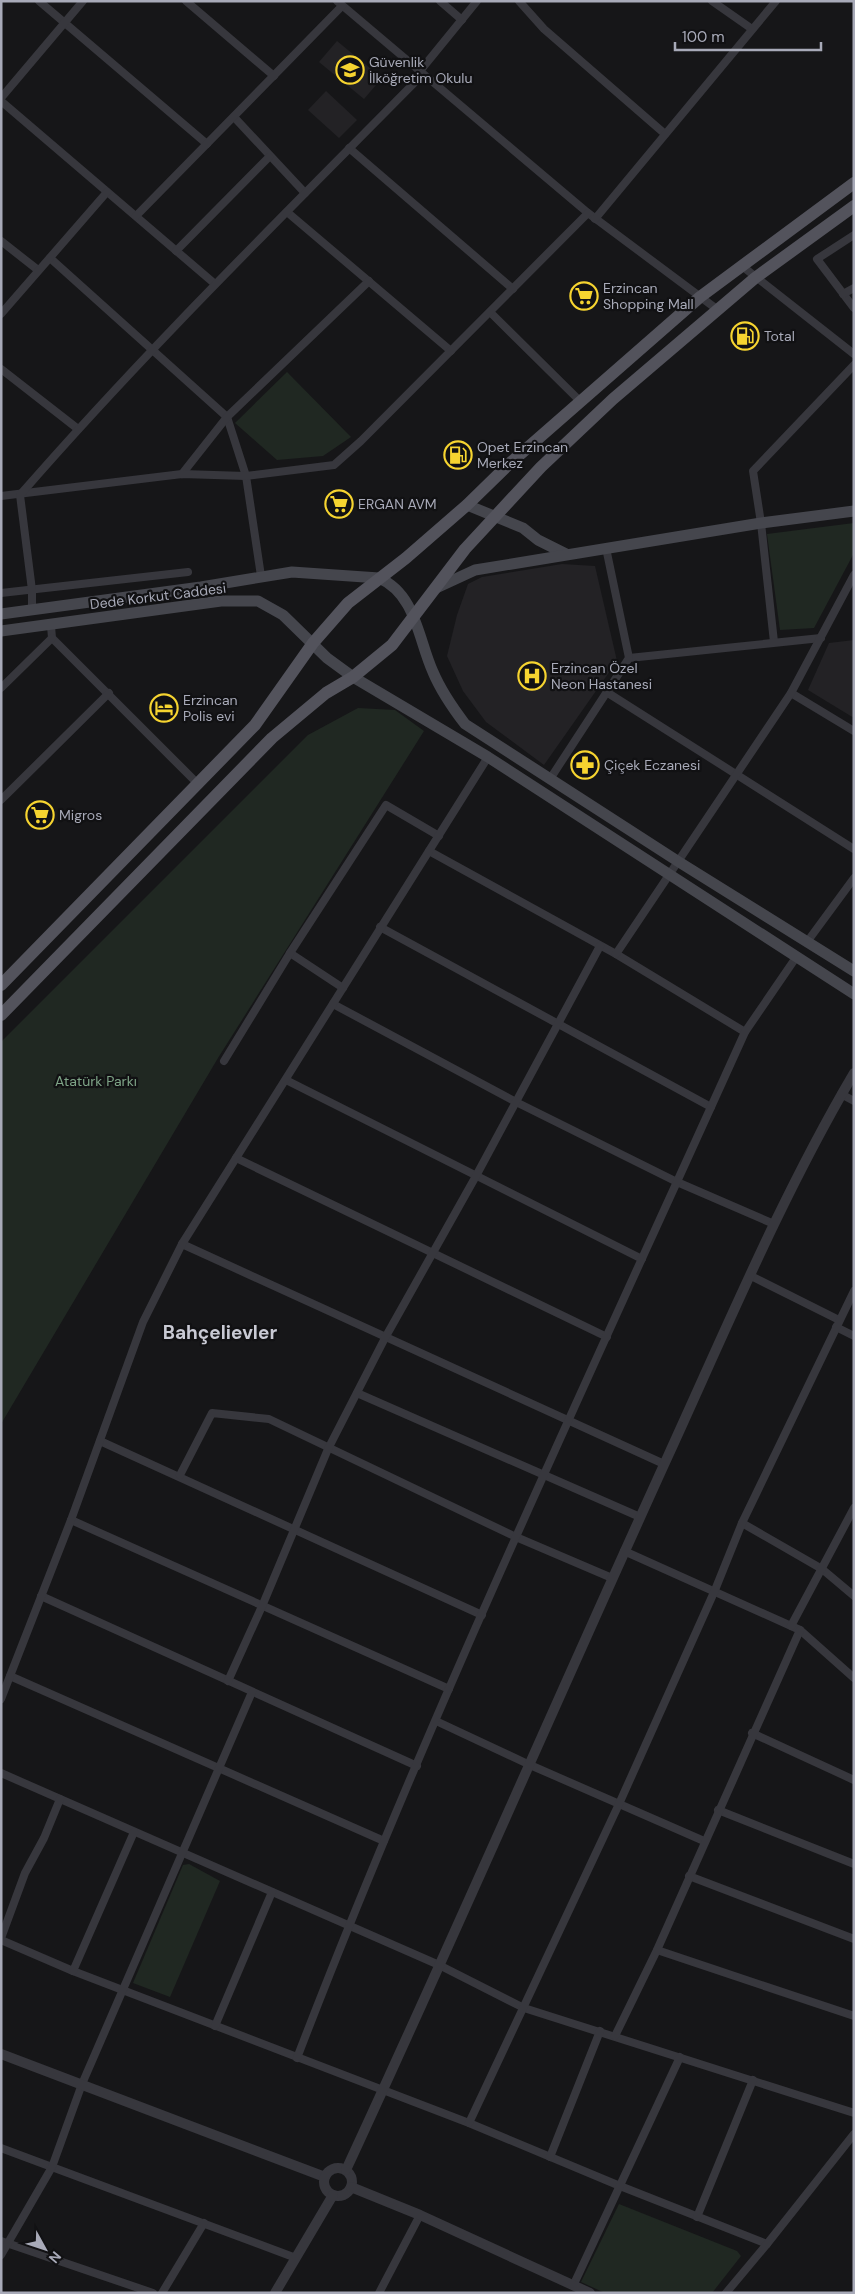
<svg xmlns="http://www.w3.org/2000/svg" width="855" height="2294" font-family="'DM Sans',sans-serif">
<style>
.built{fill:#232225}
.green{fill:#202822}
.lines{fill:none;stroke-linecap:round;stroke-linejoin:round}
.minor{stroke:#37373d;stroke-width:8}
.tertiary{stroke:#37373d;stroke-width:10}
.secondary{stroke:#45464d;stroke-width:11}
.primary{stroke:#53535c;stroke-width:12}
.labels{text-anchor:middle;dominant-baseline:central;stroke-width:4.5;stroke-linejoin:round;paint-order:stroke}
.poi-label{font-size:14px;fill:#a8aab8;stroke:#111113;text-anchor:start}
.street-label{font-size:14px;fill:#a8aab8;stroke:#111113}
.park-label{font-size:14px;fill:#7ea487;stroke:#111113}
.district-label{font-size:19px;font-weight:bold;fill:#c9cad4;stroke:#111113}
</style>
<rect width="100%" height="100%" fill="#161618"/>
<g class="built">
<path d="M337 41 382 78 364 99 319 62Z"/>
<path d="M326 91 357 120 339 138 308 110Z"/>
<path d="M562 564 595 566 617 661 544 765 486 722 463 691 447 656 457 615 468 584 482 577Z"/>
<path d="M854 640V718L808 690 829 643Z"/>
</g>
<g class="green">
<path d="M287 372 351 437 323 456 277 460 235 423Z"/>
<path d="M854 523V553L814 628 780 630 767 534Z"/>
<path d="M358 708 395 710 424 731 218 1058 1 1424V1042L308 735Z"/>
<path d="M189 1864 220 1881 170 1997 133 1983 183 1865Z"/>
<path d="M619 2204 737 2251 741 2256 712 2293H605L581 2282Z"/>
</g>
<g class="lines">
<g class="minor">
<path d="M39 1 207 144"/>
<path d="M186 1 274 76"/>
<path d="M337 1 588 213 718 310"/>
<path d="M440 1 462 20"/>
<path d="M519 1 544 29 665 134"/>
<path d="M712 1 752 29"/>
<path d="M420 71 477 1"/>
<path d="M1 98 83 1"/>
<path d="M1 101 215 284"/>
<path d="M234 117 305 193"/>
<path d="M349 148 513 289"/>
<path d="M287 212 451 351"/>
<path d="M136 216 342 6"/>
<path d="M595 219 776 1"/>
<path d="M854 235 817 259 854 308"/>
<path d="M1 241 38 270"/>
<path d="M176 251 269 157"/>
<path d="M50 258 227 417 246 476 261 576"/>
<path d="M742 266 854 354"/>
<path d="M843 294 854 288"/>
<path d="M490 312 581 402"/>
<path d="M1 314 107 192"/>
<path d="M1 369 78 429"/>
<path d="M182 474 227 417 369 281"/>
<path d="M1 496 182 474 246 476 334 465 361 441 588 213"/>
<path d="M1 593 188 572"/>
<path d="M32 611V590L20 495C148 348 287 212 423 74"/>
<path d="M51 626 52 638 199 785"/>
<path d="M774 642 761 523 753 471 854 365"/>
<path d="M629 658 821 638"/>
<path d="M1 688 52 638"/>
<path d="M608 693 854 849"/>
<path d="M791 693 854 731"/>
<path d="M550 779 629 658 606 548"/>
<path d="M1 800 109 693"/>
<path d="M429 851 616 954 745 1032"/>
<path d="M380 927 711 1107"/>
<path d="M807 942 854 878"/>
<path d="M290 953 343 988"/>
<path d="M616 954 791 693 854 575"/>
<path d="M333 1004 516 1102 677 1182 774 1224"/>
<path d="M224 1061 290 953 386 805 439 836"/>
<path d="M286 1080 642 1259"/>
<path d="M841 1094 854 1101"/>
<path d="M236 1158 607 1337"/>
<path d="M182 1244 664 1464"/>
<path d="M751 1276 839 1320"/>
<path d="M836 1327 854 1336"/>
<path d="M357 1393 640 1517"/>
<path d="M100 1441 482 1615"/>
<path d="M180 1475 212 1413 269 1419 516 1537 612 1578"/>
<path d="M71 1520 449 1689"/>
<path d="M742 1523 822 1569 854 1596"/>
<path d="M624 1551 800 1630 854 1678"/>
<path d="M41 1596 417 1766"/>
<path d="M791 1626 854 1508"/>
<path d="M10 1676 384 1841"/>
<path d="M228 1681 263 1604 328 1449 385 1338 476 1176 600 946"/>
<path d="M1 1699 71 1520 143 1322 182 1244 488 757"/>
<path d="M436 1721 530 1765 704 1841"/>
<path d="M752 1733 854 1780"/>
<path d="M1 1773 439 1965 524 2008 854 2113"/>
<path d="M718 1810 854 1864"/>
<path d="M689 1876 854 1939"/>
<path d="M1 1938 25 1873 44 1838 60 1799"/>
<path d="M1 1940 73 1971 469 2123 620 2186 767 2244"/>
<path d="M657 1950 854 2016"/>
<path d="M73 1971 134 1832"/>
<path d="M215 2026 272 1892"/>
<path d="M615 2036 657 1950 800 1630"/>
<path d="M297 2058C421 1735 568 1422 711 1107L745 1032 797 956"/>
<path d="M469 2123 619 1804 715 1590 742 1523 854 1291"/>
<path d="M1 2148 296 2258"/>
<path d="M550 2157 600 2031"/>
<path d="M697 2217 753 2080"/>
<path d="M1 2241 153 2293"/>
<path d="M1 2255 52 2167 82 2084 252 1692"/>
<path d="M573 2286 680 2057"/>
<path d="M162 2293 204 2223"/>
<path d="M379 2293 420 2215"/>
<path d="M726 2293 767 2244 854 2134"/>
</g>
<g class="tertiary">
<path d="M1 2054 325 2177"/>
<circle cx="338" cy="2182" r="14"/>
<path d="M346 2170C456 1933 560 1693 668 1456 727 1327 782 1195 854 1073"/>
<path d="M351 2187 420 2215 590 2293"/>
<path d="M275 2293 333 2195"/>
</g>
<g class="secondary">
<path d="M467 505 523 528 538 540 566 554"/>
<path d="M436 588 475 570 761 523 854 511"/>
<path d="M1 614 201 587 292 572 379 578C416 594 418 639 433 672 441 691 452 707 465 724L679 862 854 971"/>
<path d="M1 631 221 601H258L283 615 327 658 353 677 488 757 854 994"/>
</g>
<g class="primary">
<path d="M1 985 255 725 313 643 348 603 406 558 467 505 509 464 700 297 854 183"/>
<path d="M1 1015 272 738 326 693 353 677 392 645 465 549 541 467 613 399 755 278 854 206"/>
</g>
</g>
<defs>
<g id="school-ring" transform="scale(1.4375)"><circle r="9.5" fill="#111113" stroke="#f6d430" stroke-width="1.5"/><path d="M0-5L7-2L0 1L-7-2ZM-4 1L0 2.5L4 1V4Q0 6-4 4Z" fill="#f6d430"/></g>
<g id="supermarket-ring" transform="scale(1.4375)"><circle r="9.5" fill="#111113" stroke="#f6d430" stroke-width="1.5"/><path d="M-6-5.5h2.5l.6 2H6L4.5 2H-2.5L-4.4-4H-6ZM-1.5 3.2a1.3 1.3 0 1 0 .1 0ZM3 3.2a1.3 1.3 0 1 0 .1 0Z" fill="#f6d430"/></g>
<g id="fuel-ring" transform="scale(1.4375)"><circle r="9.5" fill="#111113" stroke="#f6d430" stroke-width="1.5"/><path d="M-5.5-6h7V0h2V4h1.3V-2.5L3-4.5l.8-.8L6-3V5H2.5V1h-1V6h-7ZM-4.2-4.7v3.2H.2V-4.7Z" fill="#f6d430"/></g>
<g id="hospital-ring" transform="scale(1.4375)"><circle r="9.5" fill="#111113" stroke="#f6d430" stroke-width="1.5"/><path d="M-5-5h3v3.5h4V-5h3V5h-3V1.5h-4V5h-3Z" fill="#f6d430"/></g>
<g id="hotel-ring" transform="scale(1.4375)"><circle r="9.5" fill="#111113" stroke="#f6d430" stroke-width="1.5"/><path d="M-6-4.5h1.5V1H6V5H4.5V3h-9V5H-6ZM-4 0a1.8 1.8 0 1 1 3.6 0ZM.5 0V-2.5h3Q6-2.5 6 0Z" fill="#f6d430"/></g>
<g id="pharmacy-ring" transform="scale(1.4375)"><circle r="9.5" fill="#111113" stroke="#f6d430" stroke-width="1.5"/><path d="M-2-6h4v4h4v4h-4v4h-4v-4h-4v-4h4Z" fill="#f6d430"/></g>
</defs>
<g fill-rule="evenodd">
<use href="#school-ring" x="350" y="70"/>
<use href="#supermarket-ring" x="584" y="296"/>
<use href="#fuel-ring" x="745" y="336"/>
<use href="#fuel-ring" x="458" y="455"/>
<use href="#supermarket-ring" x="339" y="504"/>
<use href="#hospital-ring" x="532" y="676"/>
<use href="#hotel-ring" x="164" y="708"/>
<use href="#pharmacy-ring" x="585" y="765"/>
<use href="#supermarket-ring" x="40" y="815"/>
</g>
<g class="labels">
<g class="poi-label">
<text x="369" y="62">Güvenlik<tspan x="369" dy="16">İlköğretim Okulu</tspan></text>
<text x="603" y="288">Erzincan<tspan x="603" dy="16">Shopping Mall</tspan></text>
<text x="764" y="336">Total</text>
<text x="477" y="447">Opet Erzincan<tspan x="477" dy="16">Merkez</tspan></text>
<text x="358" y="504">ERGAN AVM</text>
<text x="551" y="668">Erzincan Özel<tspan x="551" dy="16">Neon Hastanesi</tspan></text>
<text x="183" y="700">Erzincan<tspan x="183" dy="16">Polis evi</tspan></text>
<text x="604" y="765">Çiçek Eczanesi</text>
<text x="59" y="815">Migros</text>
</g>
<g class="street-label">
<text transform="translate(158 596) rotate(-7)">Dede Korkut Caddesi</text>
</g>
<g class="park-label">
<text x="96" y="1081">Atatürk Parkı</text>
</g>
<g class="district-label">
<text x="220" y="1332">Bahçelievler</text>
</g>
</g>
<rect width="855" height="2294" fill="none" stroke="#a8aab8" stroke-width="5"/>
<g transform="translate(45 2249) rotate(130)" stroke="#111113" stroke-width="4" paint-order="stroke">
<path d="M0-4L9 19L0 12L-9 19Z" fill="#a8aab8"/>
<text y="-8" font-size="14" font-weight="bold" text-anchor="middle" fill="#a8aab8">N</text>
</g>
<path d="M675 42v8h146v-8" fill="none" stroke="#a8aab8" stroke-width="2.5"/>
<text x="682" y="42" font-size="15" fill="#a8aab8" stroke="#111113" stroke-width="4" paint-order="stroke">100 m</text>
</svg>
